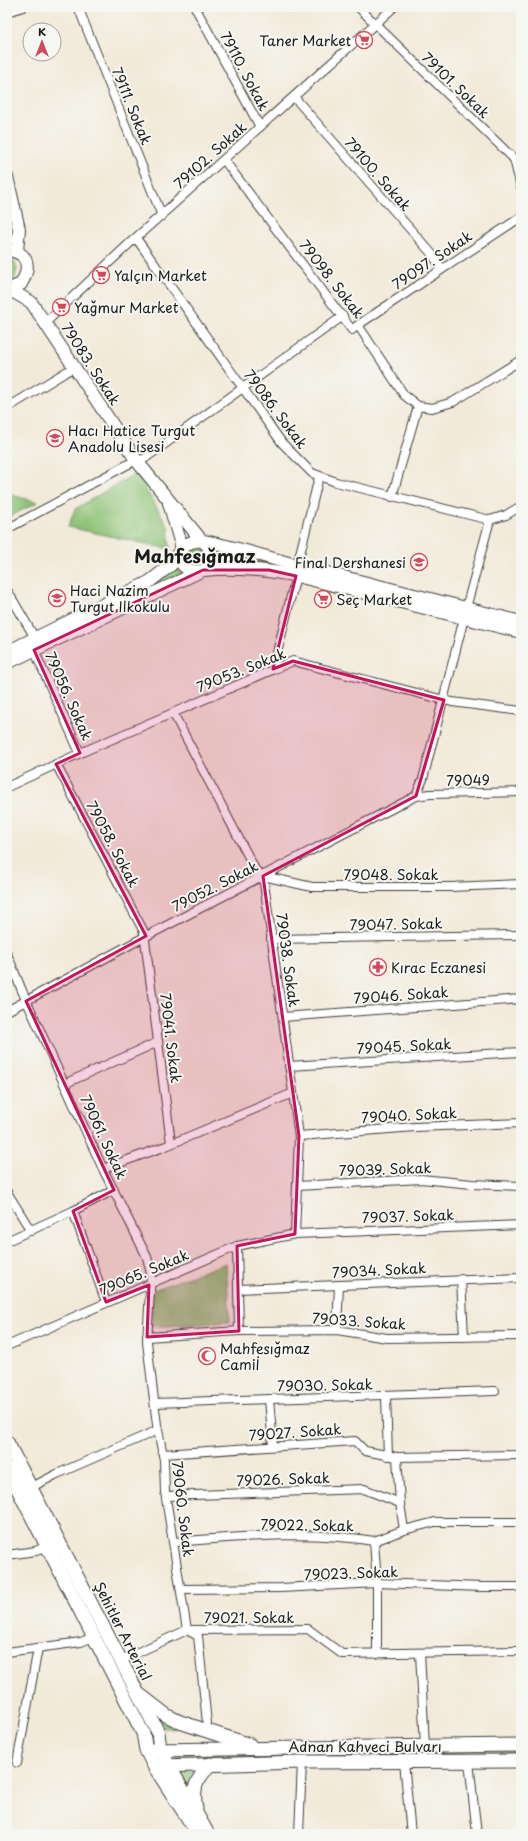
<svg xmlns="http://www.w3.org/2000/svg" width="528" height="1841" font-family="'Playpen Sans',sans-serif">
<style>
.green{fill:#8ec376;stroke:#557049}
.lines{fill:none;stroke-linecap:round;stroke-linejoin:round}
.minor-casing{stroke:#3c3b38;stroke-width:10}
.secondary-casing{stroke:#3c3b38;stroke-width:14}
.primary-casing{stroke:#3c3b38;stroke-width:15}
.minor{stroke:#fff;stroke-width:8}
.secondary{stroke:#fff;stroke-width:12}
.primary{stroke:#fff;stroke-width:13}
.marked{fill:#c2185b;fill-opacity:0.2;stroke:#c2185b;stroke-width:3;stroke-linejoin:round}
.labels{text-anchor:middle;dominant-baseline:central;stroke-width:4;stroke-linejoin:round;paint-order:stroke}
.poi-label{font-size:14px;fill:#1c1c1c;stroke:#f6f6f2;text-anchor:start}
.street-label{font-size:14px;fill:#1c1c1c;stroke:#f6f6f2}
.district-label{font-size:18px;font-weight:bold;fill:#1c1c1c;stroke:#f6f6f2}
</style>
<rect width="100%" height="100%" fill="#f6f6f2"/>
<filter id="ink" filterUnits="userSpaceOnUse"><feTurbulence type="fractalNoise" baseFrequency=".025" numOctaves="2"/><feDisplacementMap in="SourceGraphic" scale="8" xChannelSelector="R" yChannelSelector="G"/><feConvolveMatrix kernelMatrix="1 2 1 2 8 2 1 2 1" color-interpolation-filters="sRGB"/></filter>
<filter id="wash" filterUnits="userSpaceOnUse"><feTurbulence type="fractalNoise" baseFrequency=".012" numOctaves="4" result="noise"/><feDisplacementMap in="SourceGraphic" scale="16" xChannelSelector="R" yChannelSelector="G"/><feGaussianBlur stdDeviation="0.9" result="paint"/><feColorMatrix in="noise" values="0 0 0 0 0 0 0 0 0 0 0 0 0 0 0 0 0 1.4 0 .05"/><feComposite in="paint" operator="in"/></filter>
<g filter="url(#wash)">
<rect width="100%" height="100%" fill="#f2ead9"/>
<g class="green">
<path d="M7 256 13 259 17 268 15 278 7 285Z"/>
<path d="M136 473 168 526 170 549 68 527 75 509Z"/>
<path d="M7 494 38 502 7 518Z"/>
<circle cx="196" cy="556" r="10"/>
<path d="M217 549 521 628 270 564 220 559Z"/>
<path d="M175 569 183 574 7 656Z"/>
<path d="M226 1263 230 1322 152 1327 151 1291Z"/>
<path d="M156 1714 177 1725 175 1728H163Z"/>
<path d="M521 1752V1754L177 1759 176 1755Z"/>
<path d="M199 1771 190 1795 176 1772Z"/>
</g>
</g>
<g filter="url(#ink)">
<g class="lines">
<g class="minor-casing">
<g id="minor">
<path d="M78 7 162 216"/>
<path d="M195 7 260 127"/>
<path d="M358 7 514 159 521 160"/>
<path d="M7 12 23 7"/>
<path d="M294 97 432 254 442 269"/>
<path d="M514 159 521 187"/>
<path d="M224 160 352 330 358 325 404 395 418 406 392 497"/>
<path d="M136 238 282 443 312 473 336 482 490 520 506 515 521 506"/>
<path d="M45 323 131 242 394 7"/>
<path d="M358 325 521 217"/>
<path d="M418 406 432 408 453 402 521 360"/>
<path d="M7 408 74 367"/>
<path d="M7 529 136 460 144 459 343 316"/>
<path d="M297 566 319 477"/>
<path d="M7 590 35 638"/>
<path d="M466 608 490 520"/>
<path d="M34 650 80 753"/>
<path d="M273 669 296 576"/>
<path d="M173 713 256 871 263 876 299 1136 295 1234"/>
<path d="M56 764 144 932 171 1143"/>
<path d="M7 787 87 750 293 661 452 702 521 711"/>
<path d="M416 796 423 779 464 618"/>
<path d="M263 876 312 887H450L521 884"/>
<path d="M271 939 521 935"/>
<path d="M7 954 23 993 103 1169 147 1257 151 1274 147 1342 157 1425 164 1460 165 1492 187 1630 198 1636 207 1723 205 1729"/>
<path d="M7 1011 137 941 416 796 430 794 521 792"/>
<path d="M283 1017 521 999"/>
<path d="M289 1066 521 1052"/>
<path d="M64 1084 158 1042"/>
<path d="M299 1136 415 1127 521 1123"/>
<path d="M103 1169 166 1146 293 1093"/>
<path d="M297 1186 421 1179 472 1184 521 1186"/>
<path d="M7 1192 31 1231"/>
<path d="M73 1211 106 1302"/>
<path d="M7 1241 73 1211 114 1190"/>
<path d="M237 1246 239 1331"/>
<path d="M461 1279 464 1337"/>
<path d="M238 1289 521 1278"/>
<path d="M337 1330 339 1285"/>
<path d="M147 1337 239 1331 337 1330 387 1338 521 1336"/>
<path d="M7 1346 237 1246 295 1234 521 1225"/>
<path d="M386 1396 388 1456"/>
<path d="M269 1399 273 1446"/>
<path d="M155 1403 495 1391"/>
<path d="M163 1454 355 1441 365 1451 397 1457 521 1455"/>
<path d="M397 1457 400 1503 404 1530"/>
<path d="M30 1488 57 1474 158 1430"/>
<path d="M166 1496 364 1489 400 1503"/>
<path d="M374 1541 404 1530 435 1522H521"/>
<path d="M174 1542C240 1537 308 1530 374 1541L377 1583V1654"/>
<path d="M7 1555 36 1551 47 1546"/>
<path d="M181 1589 281 1588 377 1583 482 1587H521"/>
<path d="M7 1652 81 1642 93 1637"/>
<path d="M420 1653 425 1746"/>
<path d="M119 1661 187 1630 308 1629 342 1654 521 1651"/>
<path d="M404 1762 411 1834"/>
<path d="M469 1762 477 1834"/>
<path d="M17 1763 38 1648"/>
<path d="M299 1834 302 1762"/>
</g>
</g>
<g class="secondary-casing">
<g id="secondary">
<path d="M7 177 19 229 17 251"/>
<path d="M7 250C29 252 31 267 21 284L7 290"/>
<path d="M10 290 31 302 136 460 202 541C221 553 207 580 188 569 171 560 182 538 203 541 236 547 268 558 300 566 374 585 447 603 521 622"/>
<path d="M169 503 182 548"/>
<path d="M7 652 149 582 171 565 181 549"/>
<path d="M7 663 203 570C234 567 263 569 293 575L521 632"/>
</g>
</g>
<g class="primary-casing">
<g id="primary">
<path d="M7 1442 158 1732 160 1750 208 1834"/>
<path d="M7 1468 143 1733 146 1750 154 1766 198 1834"/>
<path d="M140 1695 166 1715 180 1722 250 1745"/>
<path d="M153 1750 521 1745"/>
<path d="M161 1766 302 1762 521 1761"/>
<path d="M196 1809C192 1786 196 1781 210 1764"/>
</g>
</g>
<use href="#minor" class="minor"/>
<use href="#secondary" class="secondary"/>
<use href="#primary" class="primary"/>
</g>
</g>
<path class="marked" d="M203 570H269L296 576 273 669 293 661 444 700 416 796 263 876 299 1136 295 1234 237 1246 239 1331 147 1337 149 1285 106 1302 73 1211 114 1190 26 1001 146 936 56 764 80 753 34 650Z"/>
<defs>
<g id="supermarket-ring" transform="scale(0.9)"><circle r="9.5" fill="#f6f6f2" stroke="#d1495b" stroke-width="1.5"/><path d="M-6-5.5h2.5l.6 2H6L4.5 2H-2.5L-4.4-4H-6ZM-1.5 3.2a1.3 1.3 0 1 0 .1 0ZM3 3.2a1.3 1.3 0 1 0 .1 0Z" fill="#d1495b"/></g>
<g id="school-ring" transform="scale(0.9)"><circle r="9.5" fill="#f6f6f2" stroke="#d1495b" stroke-width="1.5"/><path d="M0-5L7-2L0 1L-7-2ZM-4 1L0 2.5L4 1V4Q0 6-4 4Z" fill="#d1495b"/></g>
<g id="pharmacy-ring" transform="scale(0.9)"><circle r="9.5" fill="#f6f6f2" stroke="#d1495b" stroke-width="1.5"/><path d="M-2-6h4v4h4v4h-4v4h-4v-4h-4v-4h4Z" fill="#d1495b"/></g>
<g id="mosque-ring" transform="scale(0.9)"><circle r="9.5" fill="#f6f6f2" stroke="#d1495b" stroke-width="1.5"/><path d="M3.5-4.9A6 6 0 1 0 3.5 4.9A5 5 0 1 1 3.5-4.9Z" fill="#d1495b"/></g>
</defs>
<g fill-rule="evenodd">
<use href="#supermarket-ring" x="364" y="40"/>
<use href="#supermarket-ring" x="101" y="275"/>
<use href="#supermarket-ring" x="61" y="307"/>
<use href="#school-ring" x="55" y="438"/>
<use href="#school-ring" x="419" y="562"/>
<use href="#school-ring" x="57" y="598"/>
<use href="#supermarket-ring" x="323" y="599"/>
<use href="#pharmacy-ring" x="378" y="967"/>
<use href="#mosque-ring" x="207" y="1356"/>
</g>
<g class="labels">
<g class="poi-label">
<text x="351" y="40" text-anchor="end">Taner Market</text>
<text x="114" y="275">Yalçın Market</text>
<text x="74" y="307">Yağmur Market</text>
<text x="68" y="430">Hacı Hatice Turgut<tspan x="68" dy="16">Anadolu Lisesi</tspan></text>
<text x="406" y="562" text-anchor="end">Final Dershanesi</text>
<text x="70" y="590">Haci Nazim<tspan x="70" dy="16">Turgut Ilkokulu</tspan></text>
<text x="336" y="599">Seç Market</text>
<text x="391" y="967">Kırac Eczanesi</text>
<text x="220" y="1348">Mahfesığmaz<tspan x="220" dy="16">Camiİ</tspan></text>
</g>
<g class="street-label">
<text transform="translate(245 71) rotate(62)">79110. Sokak</text>
<text transform="translate(456 85) rotate(44)">79101. Sokak</text>
<text transform="translate(132 106) rotate(68)">79111. Sokak</text>
<text transform="translate(210 155) rotate(-42)">79102. Sokak</text>
<text transform="translate(378 174) rotate(49)">79100. Sokak</text>
<text transform="translate(432 260) rotate(-34)">79097. Sokak</text>
<text transform="translate(332 279) rotate(52)">79098. Sokak</text>
<text transform="translate(91 364) rotate(57)">79083. Sokak</text>
<text transform="translate(276 409) rotate(53)">79086. Sokak</text>
<text transform="translate(241 670) rotate(-22)">79053. Sokak</text>
<text transform="translate(69 696) rotate(66)">79056. Sokak</text>
<text transform="translate(468 780) rotate(-1)">79049</text>
<text transform="translate(113 844) rotate(62)">79058. Sokak</text>
<text x="391" y="874">79048. Sokak</text>
<text transform="translate(215 886) rotate(-27)">79052. Sokak</text>
<text transform="translate(396 924) rotate(-1)">79047. Sokak</text>
<text transform="translate(288 960) rotate(82)">79038. Sokak</text>
<text transform="translate(401 995) rotate(-4)">79046. Sokak</text>
<text transform="translate(171 1038) rotate(83)">79041. Sokak</text>
<text transform="translate(404 1046) rotate(-3)">79045. Sokak</text>
<text transform="translate(409 1115) rotate(-3)">79040. Sokak</text>
<text transform="translate(104 1137) rotate(65)">79061. Sokak</text>
<text transform="translate(385 1169) rotate(-2)">79039. Sokak</text>
<text transform="translate(408 1216) rotate(-2)">79037. Sokak</text>
<text transform="translate(379 1270) rotate(-3)">79034. Sokak</text>
<text transform="translate(144 1272) rotate(-23)">79065. Sokak</text>
<text transform="translate(359 1321) rotate(4)">79033. Sokak</text>
<text transform="translate(325 1385) rotate(-1)">79030. Sokak</text>
<text transform="translate(295 1432) rotate(-4)">79027. Sokak</text>
<text transform="translate(283 1479) rotate(-2)">79026. Sokak</text>
<text transform="translate(183 1509) rotate(83)">79060. Sokak</text>
<text transform="translate(307 1525) rotate(1)">79022. Sokak</text>
<text transform="translate(351 1573) rotate(-2)">79023. Sokak</text>
<text x="249" y="1617">79021. Sokak</text>
<text transform="translate(123 1631) rotate(63)">Şehitler Arterial</text>
<text x="365" y="1746">Adnan Kahveci Bulvarı</text>
</g>
<g class="district-label">
<text x="195" y="555">Mahfesığmaz</text>
</g>
</g>
<rect width="528" height="1841" fill="none" stroke="#f6f6f2" stroke-width="24"/>
<g transform="translate(42 42)"><circle r="19" fill="#f6f6f2" stroke="#9f9f9c"/>
<path d="M0-3L7 15L0 10L-7 15Z" fill="#d1495b"/>
<text y="-6" font-size="11" font-weight="bold" text-anchor="middle" fill="#1c1c1c">K</text>
</g>
</svg>
